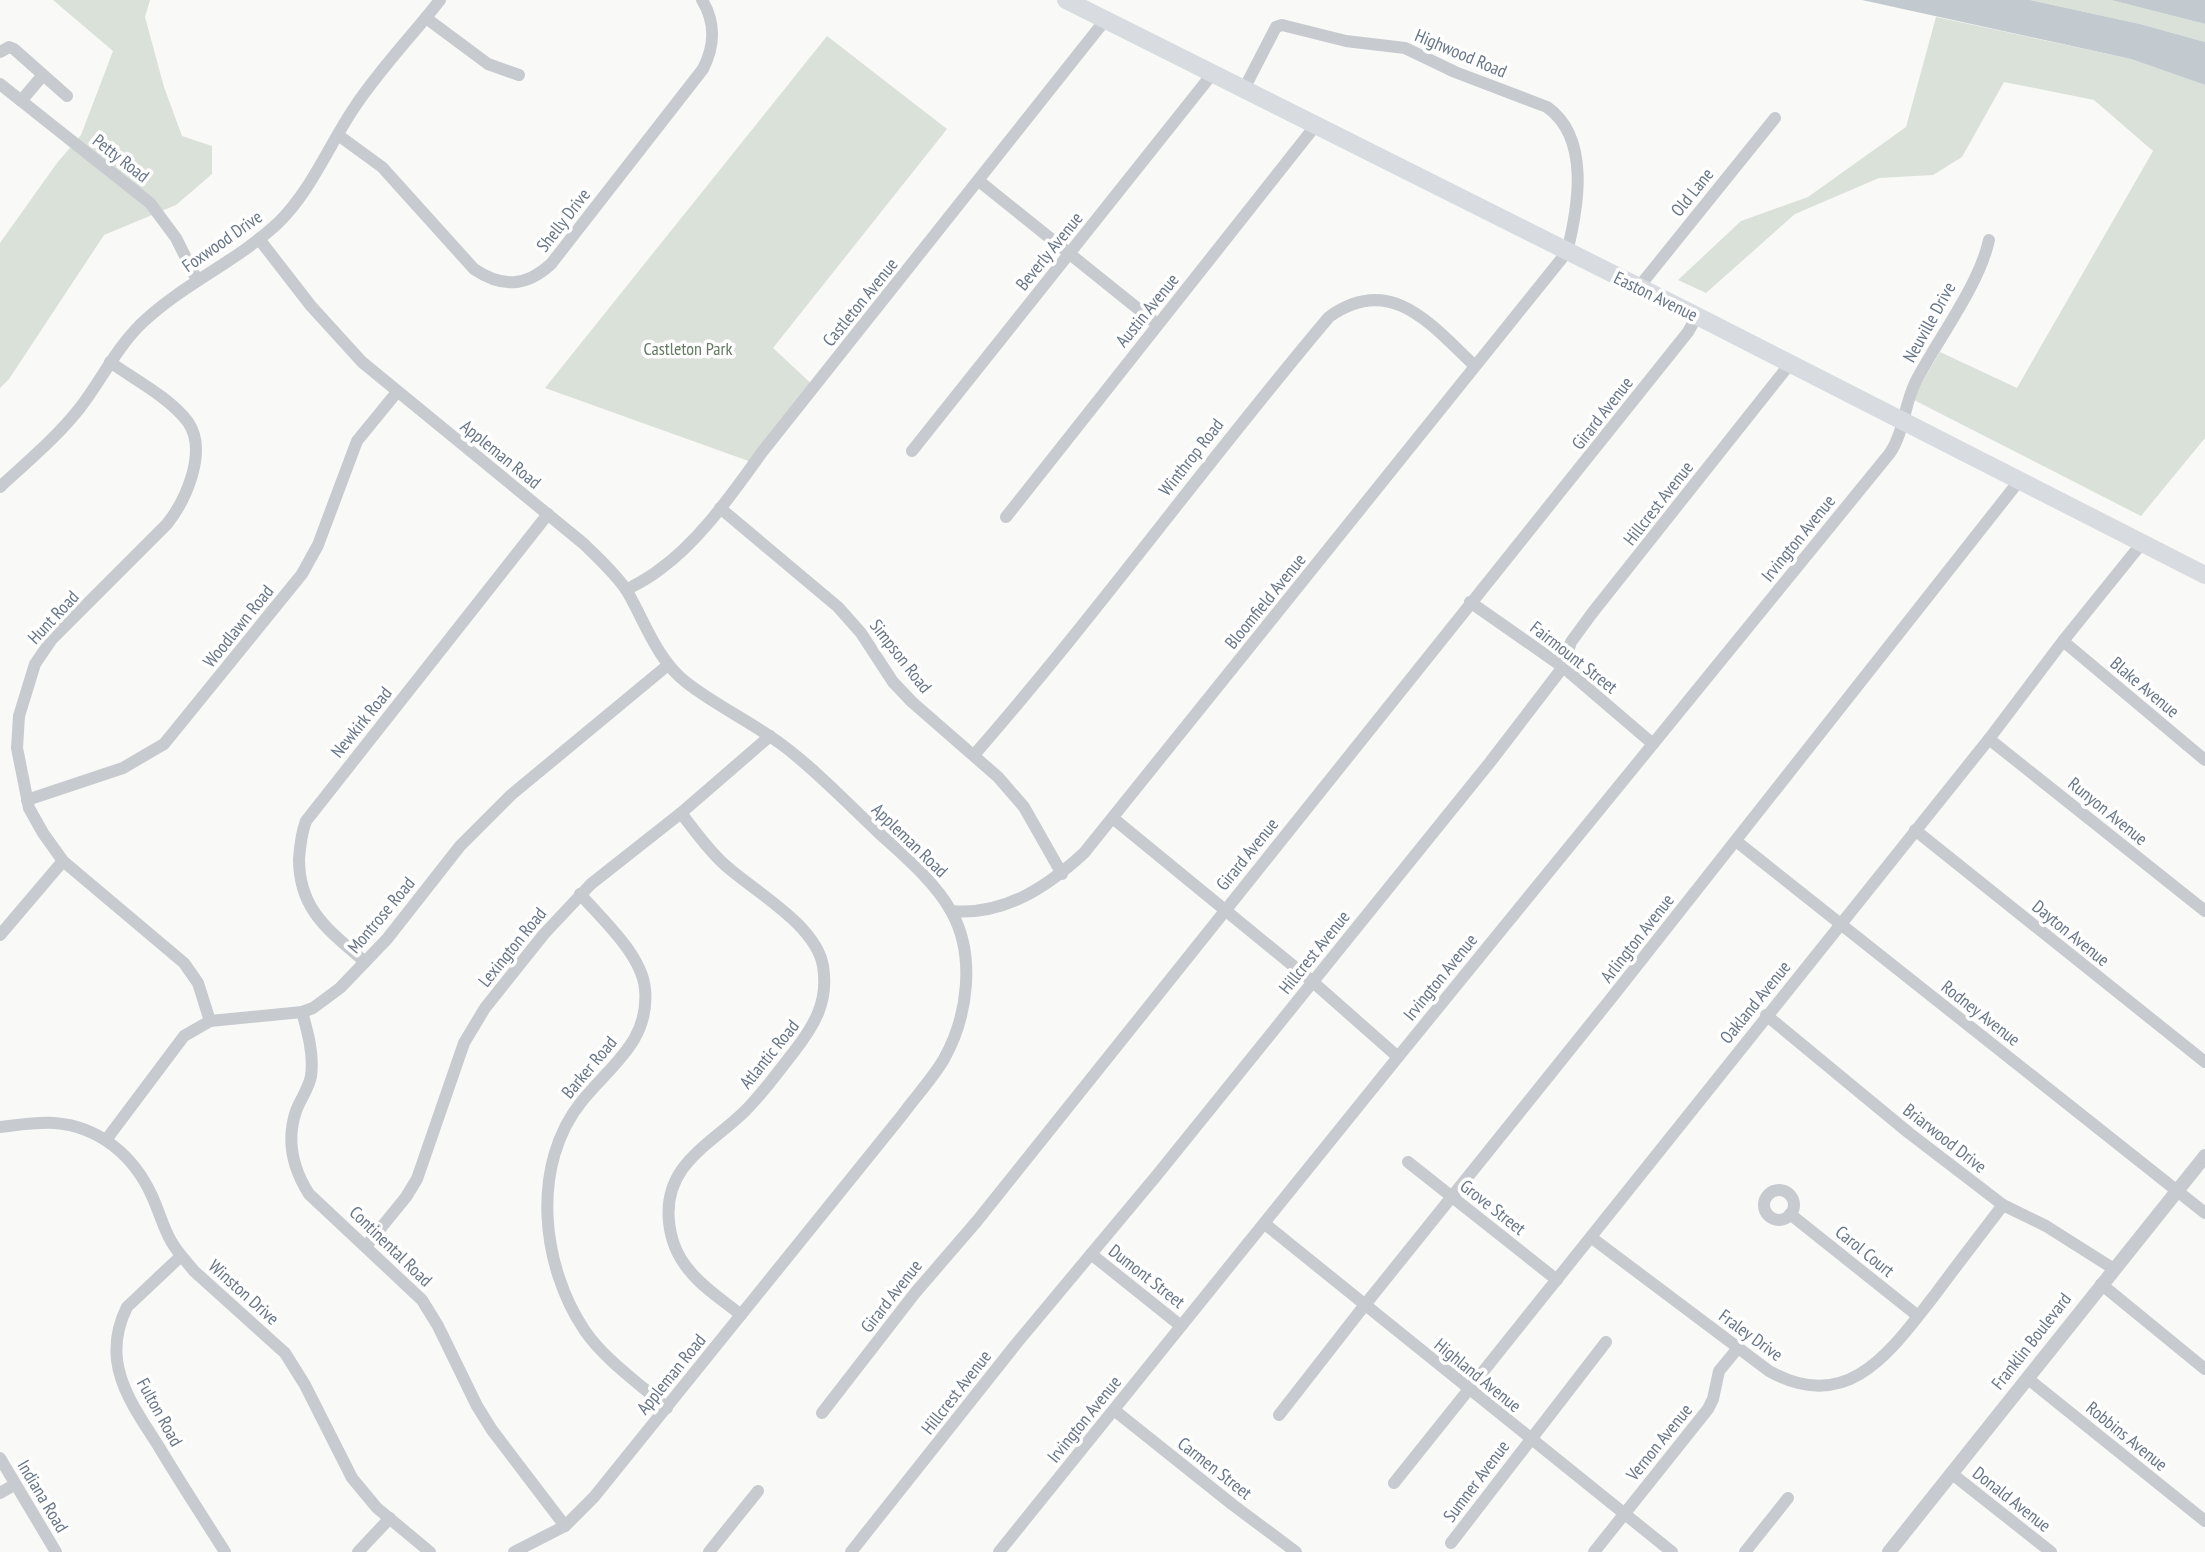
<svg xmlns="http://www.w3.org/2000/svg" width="2205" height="1552" font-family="'PT Sans Narrow',sans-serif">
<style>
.green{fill:#dae1d8}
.water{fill:#c2cad0}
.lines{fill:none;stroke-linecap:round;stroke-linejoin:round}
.minor{stroke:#c7cace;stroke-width:12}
.tertiary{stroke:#c7cace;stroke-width:14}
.primary{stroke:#d8dbe0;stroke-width:18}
.labels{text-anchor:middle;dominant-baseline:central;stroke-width:7;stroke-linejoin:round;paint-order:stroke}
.street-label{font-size:18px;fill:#687688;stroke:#fff}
.park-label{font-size:18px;fill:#657a63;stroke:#fff}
</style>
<rect width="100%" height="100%" fill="#f9f9f7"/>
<g class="green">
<path d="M53 0H150L145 17 164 87 182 136 212 146V174L176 205 104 235 9 379 0 388V243L57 163 81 135 113 51Z"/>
<path d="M2030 0H2111L2205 24V42L2140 24Z"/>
<path d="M1936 17 2131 59 2205 85V438L2141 516 1912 399 1940 352 2017 388 2153 151 2094 100 2004 82 1962 157 1933 175 1879 178 1795 214 1706 293 1678 280 1741 221 1808 197 1906 127Z"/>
<path d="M827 36 947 129 773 348 815 387 754 463 545 388Z"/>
</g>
<g class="water">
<path d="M1862 0H2030L2140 24 2205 42V85L2131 59Z"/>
<path d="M2111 0H2205V24Z"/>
</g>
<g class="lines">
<g class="minor">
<path d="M426 18 488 64 519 75"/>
<path d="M0 52 9 47 14 49 67 96"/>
<path d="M0 84 150 203 176 238 197 280"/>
<path d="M21 101 43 75"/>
<path d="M338 135 382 167 474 269C502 288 526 287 551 264L703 69C715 45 716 23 702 0"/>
<path d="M979 181 1157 324"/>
<path d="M259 239 311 306 362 362 584 544C599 559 615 573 627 591 645 622 657 660 687 683 717 706 751 722 781 744 815 769 848 804 879 833 904 856 934 881 951 911 976 955 968 1016 944 1059 933 1078 916 1096 903 1114L594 1497 565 1526 514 1552"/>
<path d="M1638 288 1775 118"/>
<path d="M110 362C135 380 169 397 188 422 208 451 186 500 167 524L52 639 35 664 19 716 17 748 29 808 43 833 63 861 184 963 198 983 210 1021"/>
<path d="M912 451 1213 73"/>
<path d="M0 487C27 462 56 438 79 409 101 381 116 348 142 323 183 284 236 262 278 223 311 191 329 145 354 108 379 70 412 36 440 0"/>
<path d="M720 508 838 607 861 633 893 682 912 702 998 777 1024 807 1062 874"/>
<path d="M1006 517 1316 125"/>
<path d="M626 590C637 584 649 578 659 570 701 540 733 492 763 451L1106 19"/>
<path d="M1470 602 1563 667 1653 744"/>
<path d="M2063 641 2205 760"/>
<path d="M1989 739 2205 911"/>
<path d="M974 755C1098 613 1208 460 1329 317 1391 272 1432 326 1475 366"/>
<path d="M27 800 123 768 164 744 302 574 318 545 357 441 397 392"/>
<path d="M681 813C695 831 708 850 725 865 755 892 816 925 823 966 829 1002 814 1026 793 1053 778 1072 763 1093 746 1110 711 1145 663 1164 669 1222 671 1241 677 1256 689 1270 703 1288 724 1301 741 1315"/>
<path d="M1114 819 1313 982 1398 1057"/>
<path d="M1915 830 2205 1062"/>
<path d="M1736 841 2205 1213"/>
<path d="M580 894C602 919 642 955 645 989 650 1041 611 1065 582 1101 530 1165 541 1266 585 1331 605 1360 641 1385 667 1408"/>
<path d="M951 911C1004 916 1047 887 1084 853L1567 252C1578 208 1591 138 1547 107L1455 72 1405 48 1346 41 1282 25 1276 27 1244 89"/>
<path d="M0 935 63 861"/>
<path d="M365 962C330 931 299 911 299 859 300 846 301 834 306 821L548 514"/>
<path d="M302 1012C308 1033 314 1055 311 1076 309 1088 300 1100 296 1111 286 1141 293 1169 309 1194L422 1300 438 1326 477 1406 492 1430 565 1526"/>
<path d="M1766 1015 1909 1133 2003 1205 2046 1226 2114 1269"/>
<path d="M0 1127C18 1125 36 1122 54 1123 99 1126 134 1156 152 1196 159 1211 163 1227 171 1241 177 1252 186 1261 194 1271L285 1353 305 1385 352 1478 377 1508 430 1552"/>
<path d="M106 1140 184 1036 210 1021 302 1012 313 1008 340 988 387 939 460 846 511 795 668 665"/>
<path d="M1408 1162 1557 1280"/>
<circle cx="1779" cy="1205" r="15"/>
<path d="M1790 1214 1918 1316"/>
<path d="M1265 1224 1672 1552"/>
<path d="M1592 1238 1769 1371C1848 1415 1890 1352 1934 1296 1957 1265 1980 1235 2003 1205"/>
<path d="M367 1245 406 1197 417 1179 464 1043 485 1008 544 934 591 884 681 813 770 736"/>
<path d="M1091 1254 1181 1326"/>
<path d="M181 1256 127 1307C119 1323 115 1342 117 1360 121 1392 142 1420 159 1447 180 1482 203 1517 225 1552"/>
<path d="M2101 1284 2205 1369"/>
<path d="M2027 1378 2205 1521"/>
<path d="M1114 1410 1233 1505 1296 1552"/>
<path d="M822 1413 915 1293 977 1221C1215 925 1451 628 1688 332L1697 316"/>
<path d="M1279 1415 1364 1306 1613 996 2019 481"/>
<path d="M0 1458 56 1552"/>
<path d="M1951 1473 2051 1552"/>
<path d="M1394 1483 1989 739 2063 641 2142 543"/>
<path d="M0 1493 14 1485"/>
<path d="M1451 1543 1606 1342"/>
<path d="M358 1552 390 1518"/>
<path d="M709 1552 758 1491"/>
<path d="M851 1552 1016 1344 1157 1175 1491 761 1563 667 1571 642 1593 612 1789 365"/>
<path d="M999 1552 1398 1057 1890 453C1904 432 1904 406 1915 383 1937 340 1979 286 1989 240"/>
<path d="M1594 1552 1708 1409 1713 1399 1719 1371 1738 1348"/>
<path d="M1745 1552 1788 1498"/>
</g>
<path class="tertiary" d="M1889 1552 2205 1156"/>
<path class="primary" d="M1066 0 1697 316 2205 575"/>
</g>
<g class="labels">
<g class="street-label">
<text transform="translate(1461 53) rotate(23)">Highwood Road</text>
<text transform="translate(121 158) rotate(38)">Petty Road</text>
<text transform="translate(1692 192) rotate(-51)">Old Lane</text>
<text transform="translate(563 220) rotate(-52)">Shelly Drive</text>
<text transform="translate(222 241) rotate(-35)">Foxwood Drive</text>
<text transform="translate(1049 251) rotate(-51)">Beverly Avenue</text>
<text transform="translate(1656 296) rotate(26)">Easton Avenue</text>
<text transform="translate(860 302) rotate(-51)">Castleton Avenue</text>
<text transform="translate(1147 310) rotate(-51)">Austin Avenue</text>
<text transform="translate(1929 322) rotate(-61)">Neuville Drive</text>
<text transform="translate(1602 413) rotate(-52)">Girard Avenue</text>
<text transform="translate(501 454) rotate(39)">Appleman Road</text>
<text transform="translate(1191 457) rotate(-52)">Winthrop Road</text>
<text transform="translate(1658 503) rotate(-52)">Hillcrest Avenue</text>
<text transform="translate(1798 538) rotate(-51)">Irvington Avenue</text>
<text transform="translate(1265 601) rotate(-51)">Bloomfield Avenue</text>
<text transform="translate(53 617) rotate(-47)">Hunt Road</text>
<text transform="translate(238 626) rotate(-51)">Woodlawn Road</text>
<text transform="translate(901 656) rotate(52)">Simpson Road</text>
<text transform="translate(1574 657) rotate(38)">Fairmount Street</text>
<text transform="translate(2145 687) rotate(40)">Blake Avenue</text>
<text transform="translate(361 722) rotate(-51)">Newkirk Road</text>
<text transform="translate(2108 811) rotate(39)">Runyon Avenue</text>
<text transform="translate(910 840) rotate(44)">Appleman Road</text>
<text transform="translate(1247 854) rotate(-51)">Girard Avenue</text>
<text transform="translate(381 915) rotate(-50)">Montrose Road</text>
<text transform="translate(2071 933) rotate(39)">Dayton Avenue</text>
<text transform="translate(1637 938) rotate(-52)">Arlington Avenue</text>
<text transform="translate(512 947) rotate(-51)">Lexington Road</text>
<text transform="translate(1314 952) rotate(-51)">Hillcrest Avenue</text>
<text transform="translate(1440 977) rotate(-51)">Irvington Avenue</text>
<text transform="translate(1755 1002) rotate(-51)">Oakland Avenue</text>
<text transform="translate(1981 1013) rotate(38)">Rodney Avenue</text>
<text transform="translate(769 1054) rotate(-51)">Atlantic Road</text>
<text transform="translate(589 1067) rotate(-50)">Barker Road</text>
<text transform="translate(1945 1138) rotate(38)">Briarwood Drive</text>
<text transform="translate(1493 1207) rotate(38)">Grove Street</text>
<text transform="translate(391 1246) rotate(44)">Continental Road</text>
<text transform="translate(1865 1251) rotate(39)">Carol Court</text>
<text transform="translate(1147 1276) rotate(38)">Dumont Street</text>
<text transform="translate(244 1292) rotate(42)">Winston Drive</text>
<text transform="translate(891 1296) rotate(-52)">Girard Avenue</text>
<text transform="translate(1751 1335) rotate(36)">Fraley Drive</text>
<text transform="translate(2031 1341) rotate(-52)">Franklin Boulevard</text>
<text transform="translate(671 1374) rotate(-51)">Appleman Road</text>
<text transform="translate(1478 1375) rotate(39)">Highland Avenue</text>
<text transform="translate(956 1392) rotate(-52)">Hillcrest Avenue</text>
<text transform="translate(160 1412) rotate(61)">Fulton Road</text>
<text transform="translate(1084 1419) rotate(-51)">Irvington Avenue</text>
<text transform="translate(2127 1436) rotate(39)">Robbins Avenue</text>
<text transform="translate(1659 1442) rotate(-51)">Vernon Avenue</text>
<text transform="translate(1215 1468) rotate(38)">Carmen Street</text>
<text transform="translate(1476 1481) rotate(-53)">Sumner Avenue</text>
<text transform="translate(43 1496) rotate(59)">Indiana Road</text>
<text transform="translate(2012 1499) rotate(38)">Donald Avenue</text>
</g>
<g class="park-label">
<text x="688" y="348">Castleton Park</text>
</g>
</g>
</svg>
